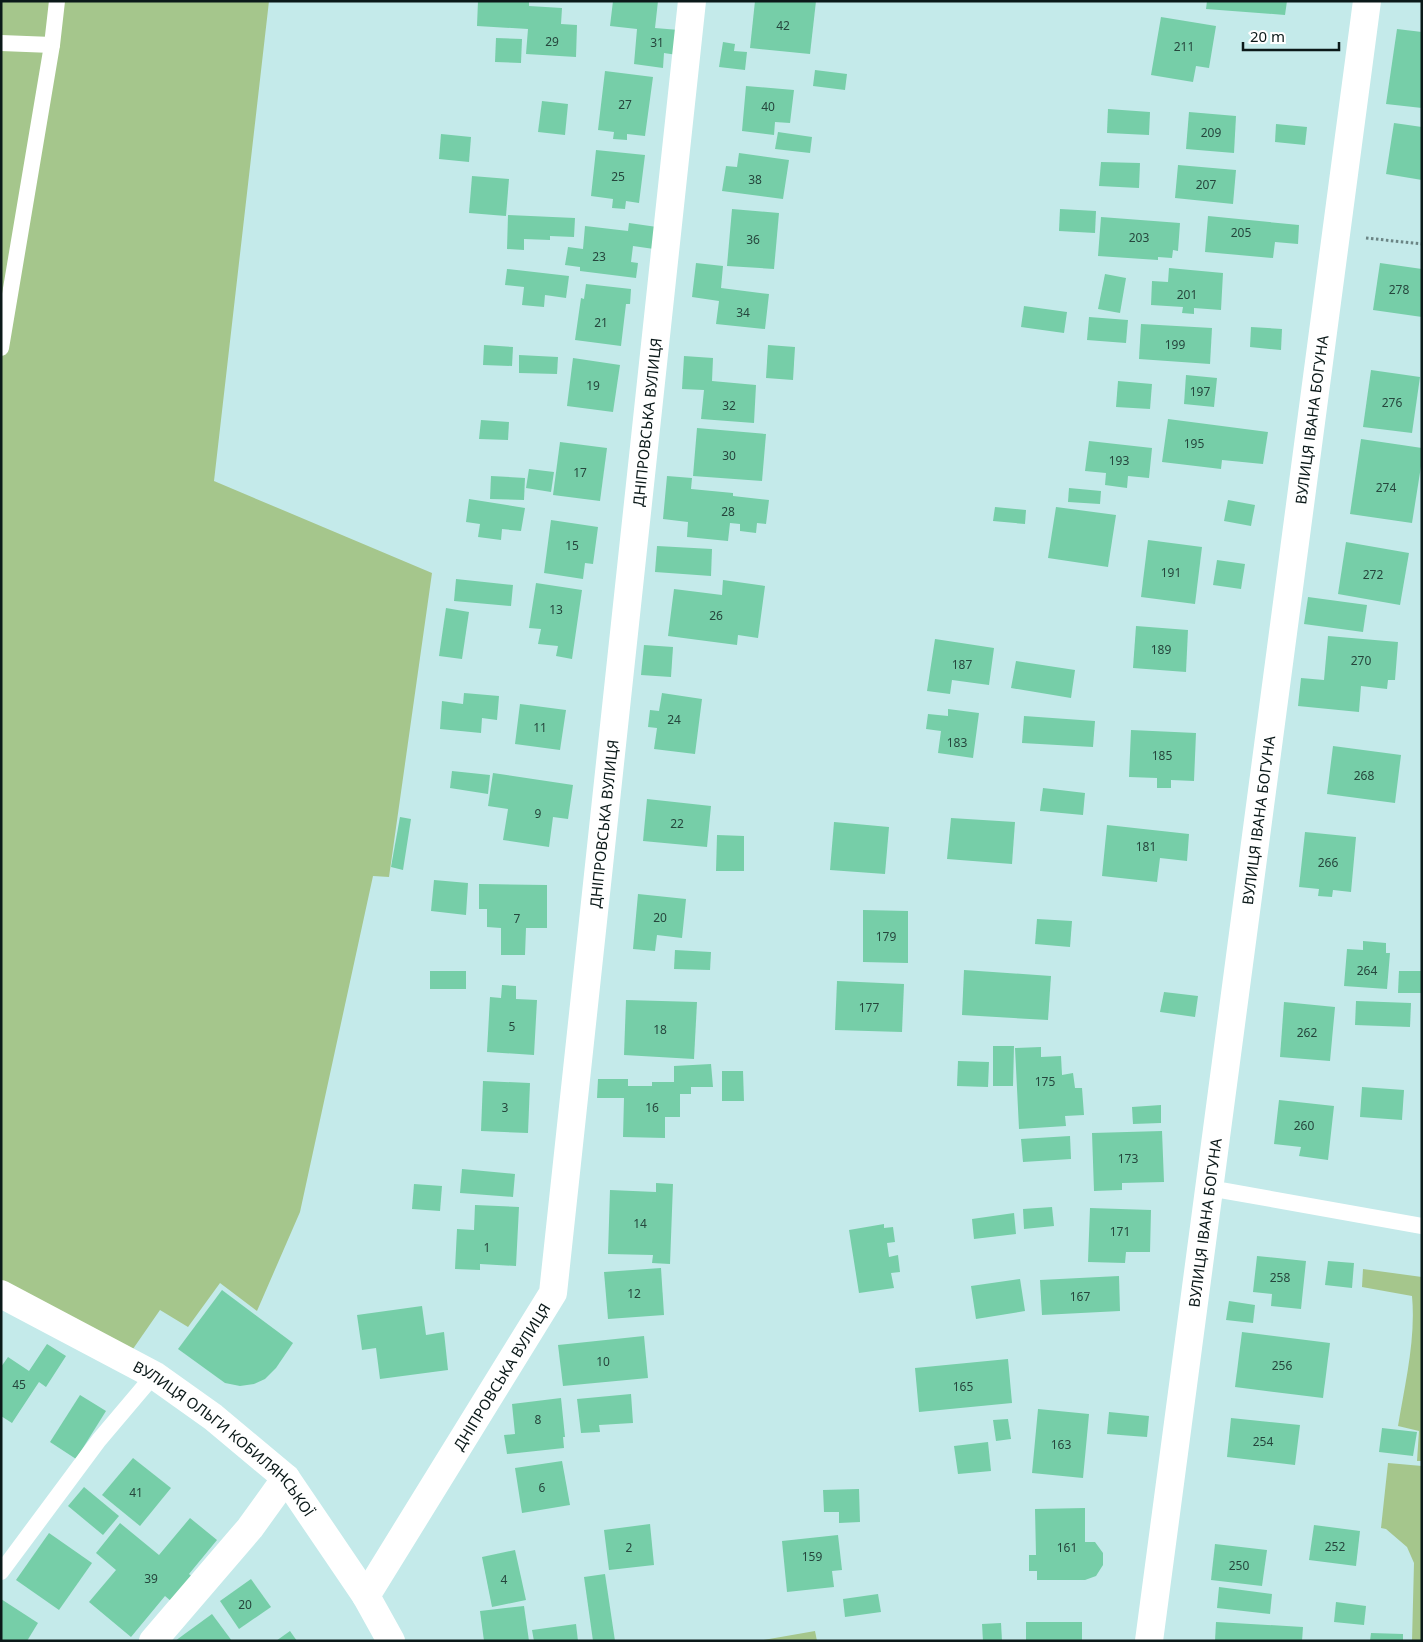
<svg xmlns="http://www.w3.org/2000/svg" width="1423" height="1642" font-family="'Noto Sans',sans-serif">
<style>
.green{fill:#a5c68c}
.building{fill:#76cea8}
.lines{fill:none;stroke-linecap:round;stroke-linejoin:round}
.path{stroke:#6b8585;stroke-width:3;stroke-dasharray:2.5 2.5;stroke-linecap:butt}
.lane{stroke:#fff;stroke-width:16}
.street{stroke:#fff;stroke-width:28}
.labels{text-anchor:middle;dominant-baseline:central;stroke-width:5;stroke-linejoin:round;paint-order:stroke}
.number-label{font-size:12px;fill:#26463d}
.street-label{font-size:15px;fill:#0b1919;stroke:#fff}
</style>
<rect width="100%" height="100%" fill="#c4eaea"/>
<g class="green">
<path d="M1 1H269L214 481 432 573 389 877 373 876 300 1212 257 1311 220 1283 188 1327 160 1310 126 1359 1 1294Z"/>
<path d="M1363 1269 1422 1277V1461H1417L1419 1431 1398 1426C1405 1384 1416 1339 1412 1296L1362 1287Z"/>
<path d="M1388 1463 1422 1466V1641H1412L1414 1563 1407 1547 1386 1529 1381 1528Z"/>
<path d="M815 1631 817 1641H757Z"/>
</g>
<g class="building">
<path d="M478 1H529V6L562 8 561 24 577 25 576 57 526 54 528 29 477 26Z"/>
<path d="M613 1H658L655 28 679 30 677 55 664 53 663 68 634 64 637 29 610 26Z"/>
<path d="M755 1H816L810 54 750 48Z"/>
<path d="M1207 1H1287L1285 15 1206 9Z"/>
<path d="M1161 17 1216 26 1209 68 1196 66 1193 82 1151 75Z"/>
<path d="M1397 29 1422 32V108L1386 104Z"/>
<path d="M496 38 522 39 521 63 495 62Z"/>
<path d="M723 42 735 44 734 51 747 52 745 70 719 67Z"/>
<path d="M815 70 847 74 845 90 813 86Z"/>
<path d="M605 71 653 77 645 136 627 134V140L613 139 614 132 598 130Z"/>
<path d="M746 86 794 90 790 123 775 122 774 135 742 131Z"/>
<path d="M542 101 568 104 565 135 538 132Z"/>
<path d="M1108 109 1150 112 1149 135 1107 133Z"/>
<path d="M1189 112 1236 116 1234 153 1186 149Z"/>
<path d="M1394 123 1422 127V180L1386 174Z"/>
<path d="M1276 124 1307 127 1305 145 1275 142Z"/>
<path d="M778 132 812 137 810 153 775 149Z"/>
<path d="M441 134 471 137 469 162 439 159Z"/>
<path d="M596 150 645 155 639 203 626 201 625 209 612 208 613 199 591 196Z"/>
<path d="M739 153 789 160 783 199 722 191 726 166 737 167Z"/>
<path d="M1101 162 1140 163 1139 188 1099 186Z"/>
<path d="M1178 165 1236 170 1233 204 1175 198Z"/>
<path d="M472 176 509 179 506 216 469 213Z"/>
<path d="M732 209 779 213 774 269 727 266Z"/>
<path d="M1060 209 1096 211 1095 233 1059 231Z"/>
<path d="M508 215 575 218 574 237 550 236V240L524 239V250L507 249Z"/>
<path d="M1208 216 1299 225 1298 244 1275 242 1273 258 1205 252Z"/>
<path d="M1101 217 1180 223 1178 251 1173 250 1172 258 1158 257V260L1098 256Z"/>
<path d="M629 223 657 227 654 249 633 246 631 262 638 263 636 278 580 271V267L565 265 568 247 583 249 585 226 628 231Z"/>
<path d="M696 263 723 266 721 288 769 294 765 329 716 324 719 301 692 297Z"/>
<path d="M1380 263 1422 269V317L1373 310Z"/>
<path d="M1169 268 1223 273 1221 310 1194 308V314L1182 313 1183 307 1151 305 1152 281 1168 282Z"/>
<path d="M507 269 569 276 566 298 545 295 544 307 522 305 524 287 505 285Z"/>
<path d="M1105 274 1126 278 1120 313 1098 309Z"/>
<path d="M586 284 631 289 630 304H626L621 346 575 340 581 298 584 299Z"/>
<path d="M1024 306 1067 312 1064 333 1021 327Z"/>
<path d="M1089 317 1128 320 1126 343 1087 340Z"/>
<path d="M1141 324 1212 328 1210 364 1139 359Z"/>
<path d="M1251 327 1282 329 1281 350 1250 347Z"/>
<path d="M484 345 513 347 512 366 483 365Z"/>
<path d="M768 345 795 347 793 380 766 378Z"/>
<path d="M519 355 558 357 557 374 519 373Z"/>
<path d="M684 356 713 358 712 381 756 385 754 423 701 419 704 390 682 389Z"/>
<path d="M573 358 620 365 613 412 567 406Z"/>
<path d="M1371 370 1420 377 1412 433 1363 427Z"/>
<path d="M1186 375 1217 378 1214 407 1184 404Z"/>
<path d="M1118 381 1152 384 1150 409 1116 407Z"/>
<path d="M1168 419 1268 432 1263 464 1222 460 1221 469 1162 462Z"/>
<path d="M481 420 509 422 508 440 479 439Z"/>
<path d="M697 428 766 434 762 481 693 476Z"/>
<path d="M1361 439 1422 448V460L1412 523 1350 514Z"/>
<path d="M1089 441 1152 448 1149 478 1128 476 1127 488 1105 485 1106 473 1085 471Z"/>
<path d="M560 442 607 448 600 501 553 495Z"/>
<path d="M529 469 554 472 551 492 526 488Z"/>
<path d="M491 476 525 478 524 500 490 499Z"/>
<path d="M667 476 692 478 691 489 733 493V496L769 500 766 524 757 523 756 533 740 531V524L730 523 728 541 687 537 688 522 663 519Z"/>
<path d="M1069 488 1101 491 1100 504 1068 502Z"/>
<path d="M469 499 525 508 521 531 502 529 501 540 478 537 480 524 466 522Z"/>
<path d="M1228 500 1255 505 1251 526 1224 521Z"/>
<path d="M995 507 1026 510 1025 524 993 521Z"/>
<path d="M1056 507 1116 515 1108 567 1048 558Z"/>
<path d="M551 520 598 527 593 564 585 563 583 579 544 573Z"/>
<path d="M1148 540 1202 547 1195 604 1141 597Z"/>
<path d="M1346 542 1409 553 1400 605 1338 594Z"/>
<path d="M657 546 712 549 711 576 655 572Z"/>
<path d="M1217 560 1245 564 1241 589 1213 585Z"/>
<path d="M456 579 513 585 511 606 454 601Z"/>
<path d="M723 580 765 586 758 638 738 635 737 645 668 636 674 589 722 595Z"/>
<path d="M536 583 582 590 572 659 556 656 558 646 538 644 541 629 529 628Z"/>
<path d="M1308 597 1367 605 1363 632 1304 624Z"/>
<path d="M446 608 469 612 462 659 439 656Z"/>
<path d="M1136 626 1188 630 1186 672 1133 668Z"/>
<path d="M1328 636 1398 642 1395 680H1388L1387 689 1361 686 1359 712 1298 706 1301 678 1324 680Z"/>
<path d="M935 639 994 648 989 685 952 680 950 694 927 691Z"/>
<path d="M644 645 673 647 671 677 641 675Z"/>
<path d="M1016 661 1075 670 1071 698 1011 688Z"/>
<path d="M464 693 499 696 497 720 482 718 481 733 440 729 442 701 463 704Z"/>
<path d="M662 693 702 699 695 754 654 749 657 728 648 727 650 710 659 711Z"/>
<path d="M520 704 566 710 560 750 515 744Z"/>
<path d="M948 709 979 713 973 758 938 753 941 731 926 729 928 714 948 716Z"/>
<path d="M1024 716 1095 721 1093 747 1022 743Z"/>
<path d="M1131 730 1196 733 1194 781 1171 780V788H1157V778L1129 777Z"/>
<path d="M1333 746 1401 755 1395 803 1327 794Z"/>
<path d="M452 771 490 775 488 794 450 788Z"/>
<path d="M493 773 573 785 568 819 553 817 549 847 503 840 508 809 488 806Z"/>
<path d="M1043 788 1085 793 1083 815 1040 811Z"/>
<path d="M647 799 711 806 707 847 643 841Z"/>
<path d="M400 817 411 819 403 870 391 867Z"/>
<path d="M951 818 1015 822 1012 864 947 859Z"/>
<path d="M834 822 889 827 885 874 830 870Z"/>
<path d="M1107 825 1189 834 1187 861 1160 858 1157 882 1102 876Z"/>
<path d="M1305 832 1356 837 1351 892 1333 890 1332 897 1318 896 1319 889 1299 887Z"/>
<path d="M717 835 744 836V871H716Z"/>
<path d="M434 880 468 883 466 915 431 911Z"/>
<path d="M479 884 547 885V928H526L525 955H501V928L487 927V909H479Z"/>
<path d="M638 894 686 899 682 938 657 935 655 951 633 949Z"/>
<path d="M863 910 908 911V963L863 962Z"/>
<path d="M1037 919 1072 921 1070 947 1035 944Z"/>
<path d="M1363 941 1386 943V953H1390L1387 989 1344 986 1347 949 1363 950Z"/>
<path d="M675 950 711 952 710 970 674 969Z"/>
<path d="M964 970 1051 976 1048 1020 962 1015Z"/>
<rect x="430" y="971" width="36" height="18"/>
<path d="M1399 971H1422V993H1398Z"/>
<path d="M837 981 904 984 902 1032 835 1030Z"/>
<path d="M502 985 516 986V999L537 1000 534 1055 487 1052 490 997 501 998Z"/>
<path d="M1164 992 1198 996 1195 1017 1160 1012Z"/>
<path d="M626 1000 697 1002 694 1059 624 1055Z"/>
<path d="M1356 1001 1411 1003 1410 1027 1355 1025Z"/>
<path d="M1284 1002 1335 1007 1330 1061 1280 1057Z"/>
<path d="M993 1046H1014L1013 1086H993Z"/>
<path d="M1041 1047V1057L1061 1056 1062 1075 1073 1073 1075 1088H1082L1084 1115 1065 1116 1066 1126 1019 1129 1015 1048Z"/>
<path d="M958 1061 989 1062 988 1087 957 1086Z"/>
<path d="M711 1064 713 1087H691V1094H680V1117H665V1138L623 1137 624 1098H597L598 1079H628V1086H652V1082H674V1066Z"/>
<path d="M722 1071H743L744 1101H722Z"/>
<path d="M483 1081 530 1083 528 1133 481 1131Z"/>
<path d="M1362 1087 1404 1090 1402 1120 1360 1117Z"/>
<path d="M1279 1100 1334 1106 1328 1160 1299 1156 1301 1147 1274 1144Z"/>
<path d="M1161 1105V1123L1133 1124 1132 1107Z"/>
<path d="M1162 1131 1164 1182 1122 1183V1190L1094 1191 1092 1133Z"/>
<path d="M1070 1136 1071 1159 1023 1162 1021 1139Z"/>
<path d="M462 1169 515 1174 513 1197 460 1193Z"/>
<path d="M656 1183 673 1184 670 1264 652 1263 653 1255 608 1254 610 1190 656 1192Z"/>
<path d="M414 1184 442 1186 440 1211 412 1209Z"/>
<path d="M475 1205 519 1207 516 1266 480 1264V1270L455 1269 457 1229 474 1230Z"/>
<path d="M1052 1207 1054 1226 1024 1229 1023 1209Z"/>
<path d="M1090 1208 1151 1210 1150 1252H1126L1125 1263 1088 1262Z"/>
<path d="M1014 1213 1016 1234 974 1239 972 1219Z"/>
<path d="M884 1224V1228L893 1227 895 1242 887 1243 889 1257 898 1255 900 1272 891 1273 894 1288 859 1293 849 1230Z"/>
<path d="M1257 1256 1306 1261 1301 1309 1271 1306 1272 1294 1253 1292Z"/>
<path d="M1328 1261 1354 1263 1352 1288 1325 1285Z"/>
<path d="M661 1268 664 1315 608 1319 604 1272Z"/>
<path d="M1119 1276 1120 1311 1042 1315 1040 1280Z"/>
<path d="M1020 1279 1025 1311 976 1319 971 1286Z"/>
<path d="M222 1290 293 1343 276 1368 265 1379 254 1384 240 1386 225 1383 178 1349Z"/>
<path d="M1229 1301 1255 1305 1253 1323 1226 1320Z"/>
<path d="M422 1306 426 1335 444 1332 448 1370 380 1379 376 1348 362 1350 357 1315Z"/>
<path d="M1242 1332 1330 1343 1323 1398 1235 1387Z"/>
<path d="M644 1336 648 1378 563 1386 558 1345Z"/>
<path d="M47 1344 66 1356 46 1387 39 1382 12 1423 1 1416V1367L8 1357 29 1371Z"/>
<path d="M1008 1359 1012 1403 919 1412 915 1368Z"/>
<path d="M631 1394 633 1423 599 1425 600 1432 581 1433 577 1399Z"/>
<path d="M80 1395 106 1411 76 1459 50 1442Z"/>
<path d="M561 1398 565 1437H563L564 1448 507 1454 504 1435 515 1434 512 1404Z"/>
<path d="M1038 1409 1089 1414 1083 1478 1032 1473Z"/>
<path d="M1109 1412 1149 1416 1147 1437 1107 1434Z"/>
<path d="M1231 1418 1300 1425 1295 1465 1227 1457Z"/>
<path d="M1008 1419 1011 1439 996 1441 993 1420Z"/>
<path d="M1382 1428 1417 1432 1413 1456 1379 1452Z"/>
<path d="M988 1442 991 1471 958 1474 954 1446Z"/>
<path d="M133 1458 171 1488 140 1526 102 1495Z"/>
<path d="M562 1461 570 1505 522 1513 515 1468Z"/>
<path d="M84 1487 119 1516 103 1535 68 1506Z"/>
<path d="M859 1489 860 1522 839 1523V1512H824L823 1490Z"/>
<path d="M1085 1508V1542H1095L1103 1553V1565L1096 1576 1085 1580H1037V1571H1029V1555H1036L1035 1509Z"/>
<path d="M190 1518 217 1540 189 1574 198 1582 178 1607 165 1596 131 1637 89 1602 116 1570 96 1553 120 1523 159 1555Z"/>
<path d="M650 1524 654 1565 609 1570 604 1530Z"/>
<path d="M1314 1525 1360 1531 1356 1566 1309 1560Z"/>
<path d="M49 1533 92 1563 59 1610 16 1580Z"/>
<path d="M838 1535 842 1570 832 1571 834 1587 787 1592 782 1541Z"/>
<path d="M1215 1544 1267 1550 1262 1586 1211 1580Z"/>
<path d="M515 1550 526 1600 492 1607 482 1557Z"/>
<path d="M605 1574 615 1641H593L584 1577Z"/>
<path d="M251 1579 271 1607 239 1629 220 1601Z"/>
<path d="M1219 1587 1272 1594 1270 1614 1217 1608Z"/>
<path d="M878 1594 881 1612 845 1617 843 1599Z"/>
<path d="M1 1599 38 1623 27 1641H1Z"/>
<path d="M1336 1602 1366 1606 1364 1625 1334 1622Z"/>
<path d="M524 1606 529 1641H484L480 1611Z"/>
<path d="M212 1614 232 1641H175Z"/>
<rect x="1026" y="1622" width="56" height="19"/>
<path d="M1216 1622 1303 1627 1302 1641H1215Z"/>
<path d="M1001 1623 1002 1641H983L982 1624Z"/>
<path d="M576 1624 578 1641H534L532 1630Z"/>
<path d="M290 1631 297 1641H276Z"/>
<path d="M1371 1633 1403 1634V1641H1370Z"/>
</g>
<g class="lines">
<path class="path" d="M1366 238 1422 244"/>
<g class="lane">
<path d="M1 43 52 45"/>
<path d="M1 348 52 45 57 1"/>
<path d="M1209 1188 1422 1226"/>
<path d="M1 1572 99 1440 154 1375"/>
</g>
<g class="street">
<path id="s1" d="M1 1294 154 1375 213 1417 286 1478 366 1596 391 1641"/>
<path id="s2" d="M366 1596 553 1293 692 1"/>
<path d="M153 1641 250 1528 286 1478"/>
<path id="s3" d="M1149 1641 1367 1"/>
</g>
</g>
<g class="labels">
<g class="number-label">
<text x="783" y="25">42</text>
<text x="552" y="41">29</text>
<text x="657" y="42">31</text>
<text x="1184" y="46">211</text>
<text x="625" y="104">27</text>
<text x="768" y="106">40</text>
<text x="1211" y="132">209</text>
<text x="618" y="176">25</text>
<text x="755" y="179">38</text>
<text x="1206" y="184">207</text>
<text x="1241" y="232">205</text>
<text x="1139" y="237">203</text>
<text x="753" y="239">36</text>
<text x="599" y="256">23</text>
<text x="1399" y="289">278</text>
<text x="1187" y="294">201</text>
<text x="743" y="312">34</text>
<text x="601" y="322">21</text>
<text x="1175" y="344">199</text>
<text x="593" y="385">19</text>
<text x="1200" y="391">197</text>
<text x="1392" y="402">276</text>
<text x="729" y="405">32</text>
<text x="1194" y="443">195</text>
<text x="729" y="455">30</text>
<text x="1119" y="460">193</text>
<text x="580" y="472">17</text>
<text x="1386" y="487">274</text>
<text x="728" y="511">28</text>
<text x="572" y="545">15</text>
<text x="1171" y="572">191</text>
<text x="1373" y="574">272</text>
<text x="556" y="609">13</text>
<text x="716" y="615">26</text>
<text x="1161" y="649">189</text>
<text x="1361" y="660">270</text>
<text x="962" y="664">187</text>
<text x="674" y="719">24</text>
<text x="540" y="727">11</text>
<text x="957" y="742">183</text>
<text x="1162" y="755">185</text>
<text x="1364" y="775">268</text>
<text x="538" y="813">9</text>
<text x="677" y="823">22</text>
<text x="1146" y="846">181</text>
<text x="1328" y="862">266</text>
<text x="660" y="917">20</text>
<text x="517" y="918">7</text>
<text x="886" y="936">179</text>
<text x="1367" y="970">264</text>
<text x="869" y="1007">177</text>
<text x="512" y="1026">5</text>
<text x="660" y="1029">18</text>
<text x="1307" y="1032">262</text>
<text x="1045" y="1081">175</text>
<text x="505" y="1107">3</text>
<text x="652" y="1107">16</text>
<text x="1304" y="1125">260</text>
<text x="1128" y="1158">173</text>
<text x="640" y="1223">14</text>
<text x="1120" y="1231">171</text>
<text x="487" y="1247">1</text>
<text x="1280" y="1277">258</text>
<text x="634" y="1293">12</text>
<text x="1080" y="1296">167</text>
<text x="603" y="1361">10</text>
<text x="1282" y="1365">256</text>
<text x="19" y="1384">45</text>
<text x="963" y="1386">165</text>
<text x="538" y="1419">8</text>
<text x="1263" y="1441">254</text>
<text x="1061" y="1444">163</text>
<text x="542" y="1487">6</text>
<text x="136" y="1492">41</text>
<text x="1335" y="1546">252</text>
<text x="629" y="1547">2</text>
<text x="1067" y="1547">161</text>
<text x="812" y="1556">159</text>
<text x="1239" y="1565">250</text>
<text x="151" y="1578">39</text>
<text x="504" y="1579">4</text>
<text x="245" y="1604">20</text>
</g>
<g class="street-label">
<text stroke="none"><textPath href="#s3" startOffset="1232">ВУЛИЦЯ ІВАНА БОГУНА</textPath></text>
<text stroke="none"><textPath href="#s2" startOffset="1232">ДНІПРОВСЬКА ВУЛИЦЯ</textPath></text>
<text stroke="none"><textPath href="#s3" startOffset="828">ВУЛИЦЯ ІВАНА БОГУНА</textPath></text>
<text stroke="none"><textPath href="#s2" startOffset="828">ДНІПРОВСЬКА ВУЛИЦЯ</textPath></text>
<text stroke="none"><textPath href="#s3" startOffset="422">ВУЛИЦЯ ІВАНА БОГУНА</textPath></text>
<text stroke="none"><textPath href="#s2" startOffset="258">ДНІПРОВСЬКА ВУЛИЦЯ</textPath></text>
<text stroke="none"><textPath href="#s1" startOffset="268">ВУЛИЦЯ ОЛЬГИ КОБИЛЯНСЬКОЇ</textPath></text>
</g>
</g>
<rect width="1423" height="1642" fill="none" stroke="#0b1919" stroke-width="5"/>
<path d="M1243 42v8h96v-8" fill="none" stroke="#0b1919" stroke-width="2.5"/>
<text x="1250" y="42" font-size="15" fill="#0b1919" stroke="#ffffff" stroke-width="4" paint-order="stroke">20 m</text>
</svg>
